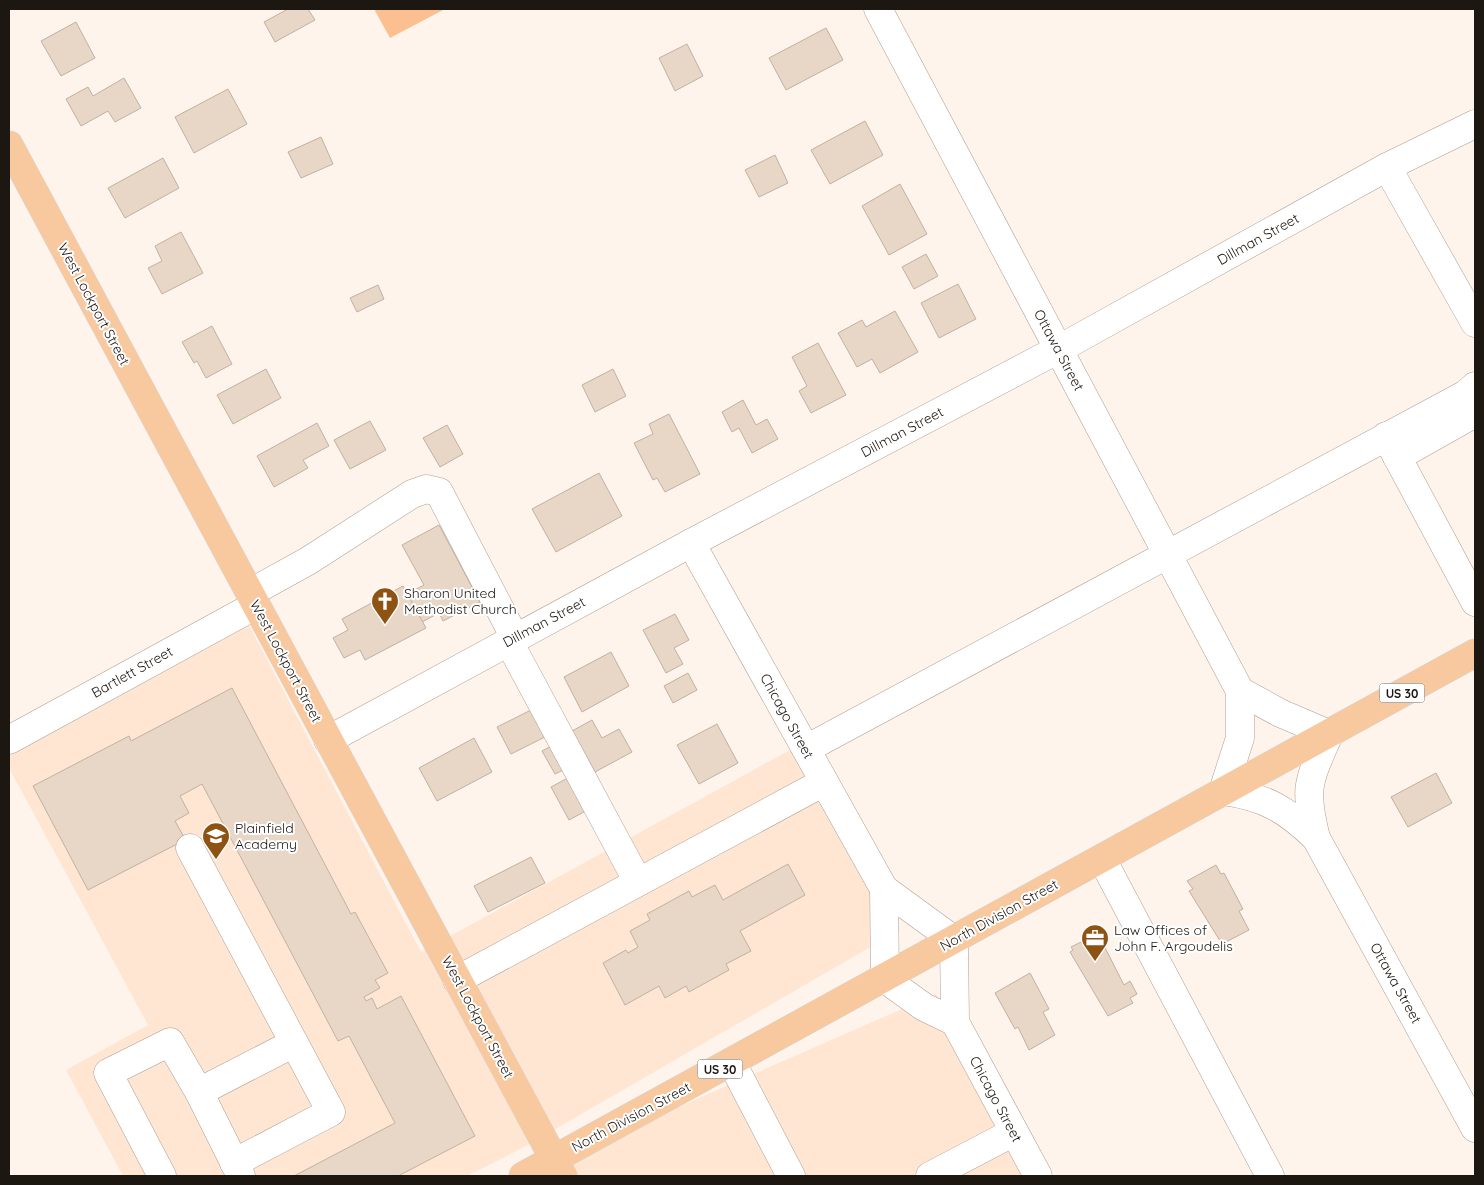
<svg xmlns="http://www.w3.org/2000/svg" width="1484" height="1185" font-family="Quicksand,sans-serif">
<style>
.built{fill:#ffe6d2}
.green{fill:#fcc090}
.building{fill:#e8d6c7;stroke:#c2b0a2}
.lines{fill:none;stroke-linecap:round;stroke-linejoin:round}
.minor-casing{stroke:#af9e91;stroke-width:29}
.major-casing{stroke:#d6d5d4;stroke-width:29}
.minor{stroke:#fff;stroke-width:28}
.major{stroke:#f8c89e;stroke-width:28}
.labels{text-anchor:middle;dominant-baseline:central;stroke-width:4;stroke-linejoin:round;paint-order:stroke}
.shield{fill:#fff;stroke:#615d59;stroke-width:1}
.shield-label{font-size:12px;font-weight:bold;fill:#1d1712}
.street-label{font-size:14px;fill:#1d1712;stroke:#fff}
.poi-label{font-size:14px;fill:#1d1712;stroke:#fff;text-anchor:start}
</style>
<rect width="100%" height="100%" fill="#fff4eb"/>
<g class="built">
<path d="M244 616 421 952 801 744 900 930 526 1146 467 1176H123L66 1070 148 1025 9 768V741Z"/>
<path d="M936 994 1035 1176H569L560 1159Z"/>
</g>
<path class="green" d="M374 9H445L390 38Z"/>
<g class="building">
<path d="M288 9H308L315 20 275 42 264 22Z"/>
<path d="M76 22 95 58 61 76 41 41Z"/>
<path d="M826 28 843 60 786 90 769 58Z"/>
<path d="M687 44 703 76 675 91 659 58Z"/>
<path d="M124 78 141 108 115 122 108 111 81 126 66 99 88 87 93 96Z"/>
<path d="M228 89 247 124 194 153 175 117Z"/>
<path d="M865 121 883 155 830 184 811 150Z"/>
<path d="M321 137 333 164 301 178 288 152Z"/>
<path d="M775 155 788 183 759 197 745 170Z"/>
<path d="M163 158 179 188 125 218 108 188Z"/>
<path d="M900 184 927 234 889 255 862 206Z"/>
<path d="M181 232 203 273 162 294 148 268 162 261 155 246Z"/>
<path d="M926 254 938 276 914 289 902 267Z"/>
<path d="M958 284 976 319 939 338 921 303Z"/>
<path d="M378 285 384 299 357 312 350 298Z"/>
<path d="M895 311 918 352 880 373 872 359 857 367 838 333 862 320 866 327Z"/>
<path d="M212 326 232 364 206 378 197 361 194 363 182 342Z"/>
<path d="M818 343 846 395 811 413 799 391 807 386 792 357Z"/>
<path d="M266 369 281 398 233 424 217 395Z"/>
<path d="M613 369 626 396 595 412 582 385Z"/>
<path d="M743 400 756 425 767 419 778 439 752 453 739 428 732 432 722 412Z"/>
<path d="M669 414 700 474 665 492 657 478 653 480 634 443 653 434 649 424Z"/>
<path d="M370 421 386 450 350 469 334 440Z"/>
<path d="M317 423 329 446 303 460 308 468 274 487 257 456Z"/>
<path d="M447 425 463 454 440 467 423 438Z"/>
<path d="M599 473 622 516 556 552 532 509Z"/>
<path d="M439 525 480 602 443 621 439 613 422 622 407 594 424 585 402 545Z"/>
<path d="M403 586 426 628 365 660 360 650 344 658 333 638 348 630 342 619Z"/>
<path d="M675 614 689 640 674 648 683 664 666 673 643 630Z"/>
<path d="M611 652 629 686 582 712 564 677Z"/>
<path d="M688 673 697 690 673 703 664 686Z"/>
<path d="M232 688 351 914 355 912 388 973 375 980 380 988 364 997 366 1001 372 998 377 1009 401 996 475 1136 398 1176H294L395 1123 349 1036 338 1041 202 784 180 796 189 813 175 821 184 837 177 841 179 843 88 890 33 786 129 736 131 741Z"/>
<path d="M535 708 549 735 511 754 497 727Z"/>
<path d="M592 720 602 738 619 729 632 752 595 772 572 731Z"/>
<path d="M717 724 738 763 699 784 677 745Z"/>
<path d="M474 738 492 772 437 801 419 768Z"/>
<path d="M561 741 574 765 555 774 542 751Z"/>
<path d="M577 773 595 806 569 820 551 787Z"/>
<path d="M1436 773 1452 803 1408 827 1391 797Z"/>
<path d="M531 857 545 883 488 912 474 886Z"/>
<path d="M788 864 805 895 740 931 751 951 726 964 729 970 689 992 686 986 665 998 659 986 625 1005 603 963 626 950 628 953 638 947 630 931 650 920 647 914 689 891 692 897 715 885 723 900Z"/>
<path d="M1216 865 1221 874 1224 873 1243 909 1239 911 1249 930 1222 944 1189 891 1193 889 1187 881Z"/>
<path d="M1099 936 1124 985 1130 981 1137 994 1130 998 1133 1003 1108 1016 1070 952 1073 950 1071 947 1081 942 1083 945Z"/>
<path d="M1030 973 1049 1009 1043 1012 1055 1035 1029 1050 1018 1027 1015 1029 995 993Z"/>
</g>
<g class="lines">
<g class="minor-casing">
<g id="minor">
<path d="M878 9 1240 691V738L1223 791C1265 797 1286 809 1316 838"/>
<path d="M1387 167 1475 323"/>
<path d="M1386 436 1475 602"/>
<path d="M1397 457 1475 413"/>
<path d="M691 543 884 889 954 940 955 1022 1038 1176"/>
<path d="M250 593 308 561 412 494 426 489 439 492 515 638"/>
<path d="M509 642 638 882"/>
<path d="M1240 691 1280 713 1329 734C1309 781 1303 786 1316 838L1475 1128"/>
<path d="M9 740 256 605"/>
<path d="M328 740 691 543 1059 349 1387 167 1475 124"/>
<path d="M806 749 1466 394 1475 386"/>
<path d="M190 848 331 1112 234 1163"/>
<path d="M1102 859 1270 1176"/>
<path d="M884 889 885 979 924 1007 955 1022"/>
<path d="M457 980 824 782"/>
<path d="M732 1063 791 1176"/>
<path d="M199 1092 294 1043"/>
<path d="M162 1176 108 1073 170 1042 199 1092 241 1176"/>
<path d="M930 1176 1014 1132"/>
</g>
</g>
<g class="major-casing">
<g id="major">
<path d="M9 145 563 1176"/>
<path d="M523 1176 1475 653"/>
</g>
</g>
<use href="#minor" class="minor"/>
<use href="#major" class="major"/>
</g>
<defs>
<g id="church-pin" transform="scale(1.4375)"><path d="M0 17L-7.5 6A9.5 9.5 0 1 1 7.5 6Z" fill="#8e5212" stroke="#fff"/><path d="M-1.2-6h2.4v3.5h3.3v2.4h-3.3V6h-2.4V-.1h-3.3v-2.4h3.3Z" fill="#fff"/></g>
<g id="school-pin" transform="scale(1.4375)"><path d="M0 17L-7.5 6A9.5 9.5 0 1 1 7.5 6Z" fill="#8e5212" stroke="#fff"/><path d="M0-5L7-2L0 1L-7-2ZM-4 1L0 2.5L4 1V4Q0 6-4 4Z" fill="#fff"/></g>
<g id="office-pin" transform="scale(1.4375)"><path d="M0 17L-7.5 6A9.5 9.5 0 1 1 7.5 6Z" fill="#8e5212" stroke="#fff"/><path d="M-6-3h4V-5.5h4V-3h4V5H-6ZM-1-4.5V-3h2v-1.5ZM-6 0V1H6V0Z" fill="#fff"/></g>
</defs>
<g fill-rule="evenodd">
<use href="#church-pin" x="385" y="601"/>
<use href="#school-pin" x="216" y="836"/>
<use href="#office-pin" x="1095" y="938"/>
</g>
<g class="labels">
<g class="shield">
<rect x="1379.5" y="683.5" width="45" height="19" rx="4"/>
<rect x="697.5" y="1059.5" width="45" height="19" rx="4"/>
</g>
<g class="shield-label">
<text x="1402" y="693">US 30</text>
<text x="720" y="1069">US 30</text>
</g>
<g class="street-label">
<text transform="translate(1258 239) rotate(-29)">Dillman Street</text>
<text transform="translate(94 304) rotate(62)">West Lockport Street</text>
<text transform="translate(1059 350) rotate(62)">Ottawa Street</text>
<text transform="translate(902 432) rotate(-28)">Dillman Street</text>
<text transform="translate(544 622) rotate(-28)">Dillman Street</text>
<text transform="translate(286 661) rotate(62)">West Lockport Street</text>
<text transform="translate(132 672) rotate(-29)">Bartlett Street</text>
<text transform="translate(787 716) rotate(61)">Chicago Street</text>
<text transform="translate(999 915) rotate(-29)">North Division Street</text>
<text transform="translate(1396 983) rotate(61)">Ottawa Street</text>
<text transform="translate(478 1017) rotate(62)">West Lockport Street</text>
<text transform="translate(996 1099) rotate(62)">Chicago Street</text>
<text transform="translate(631 1117) rotate(-28)">North Division Street</text>
</g>
<g class="poi-label">
<text x="404" y="593">Sharon United<tspan x="404" dy="16">Methodist Church</tspan></text>
<text x="235" y="828">Plainfield<tspan x="235" dy="16">Academy</tspan></text>
<text x="1114" y="930">Law Offices of<tspan x="1114" dy="16">John F. Argoudelis</tspan></text>
</g>
</g>
<rect width="1484" height="1185" fill="none" stroke="#1d1712" stroke-width="20"/>
</svg>
